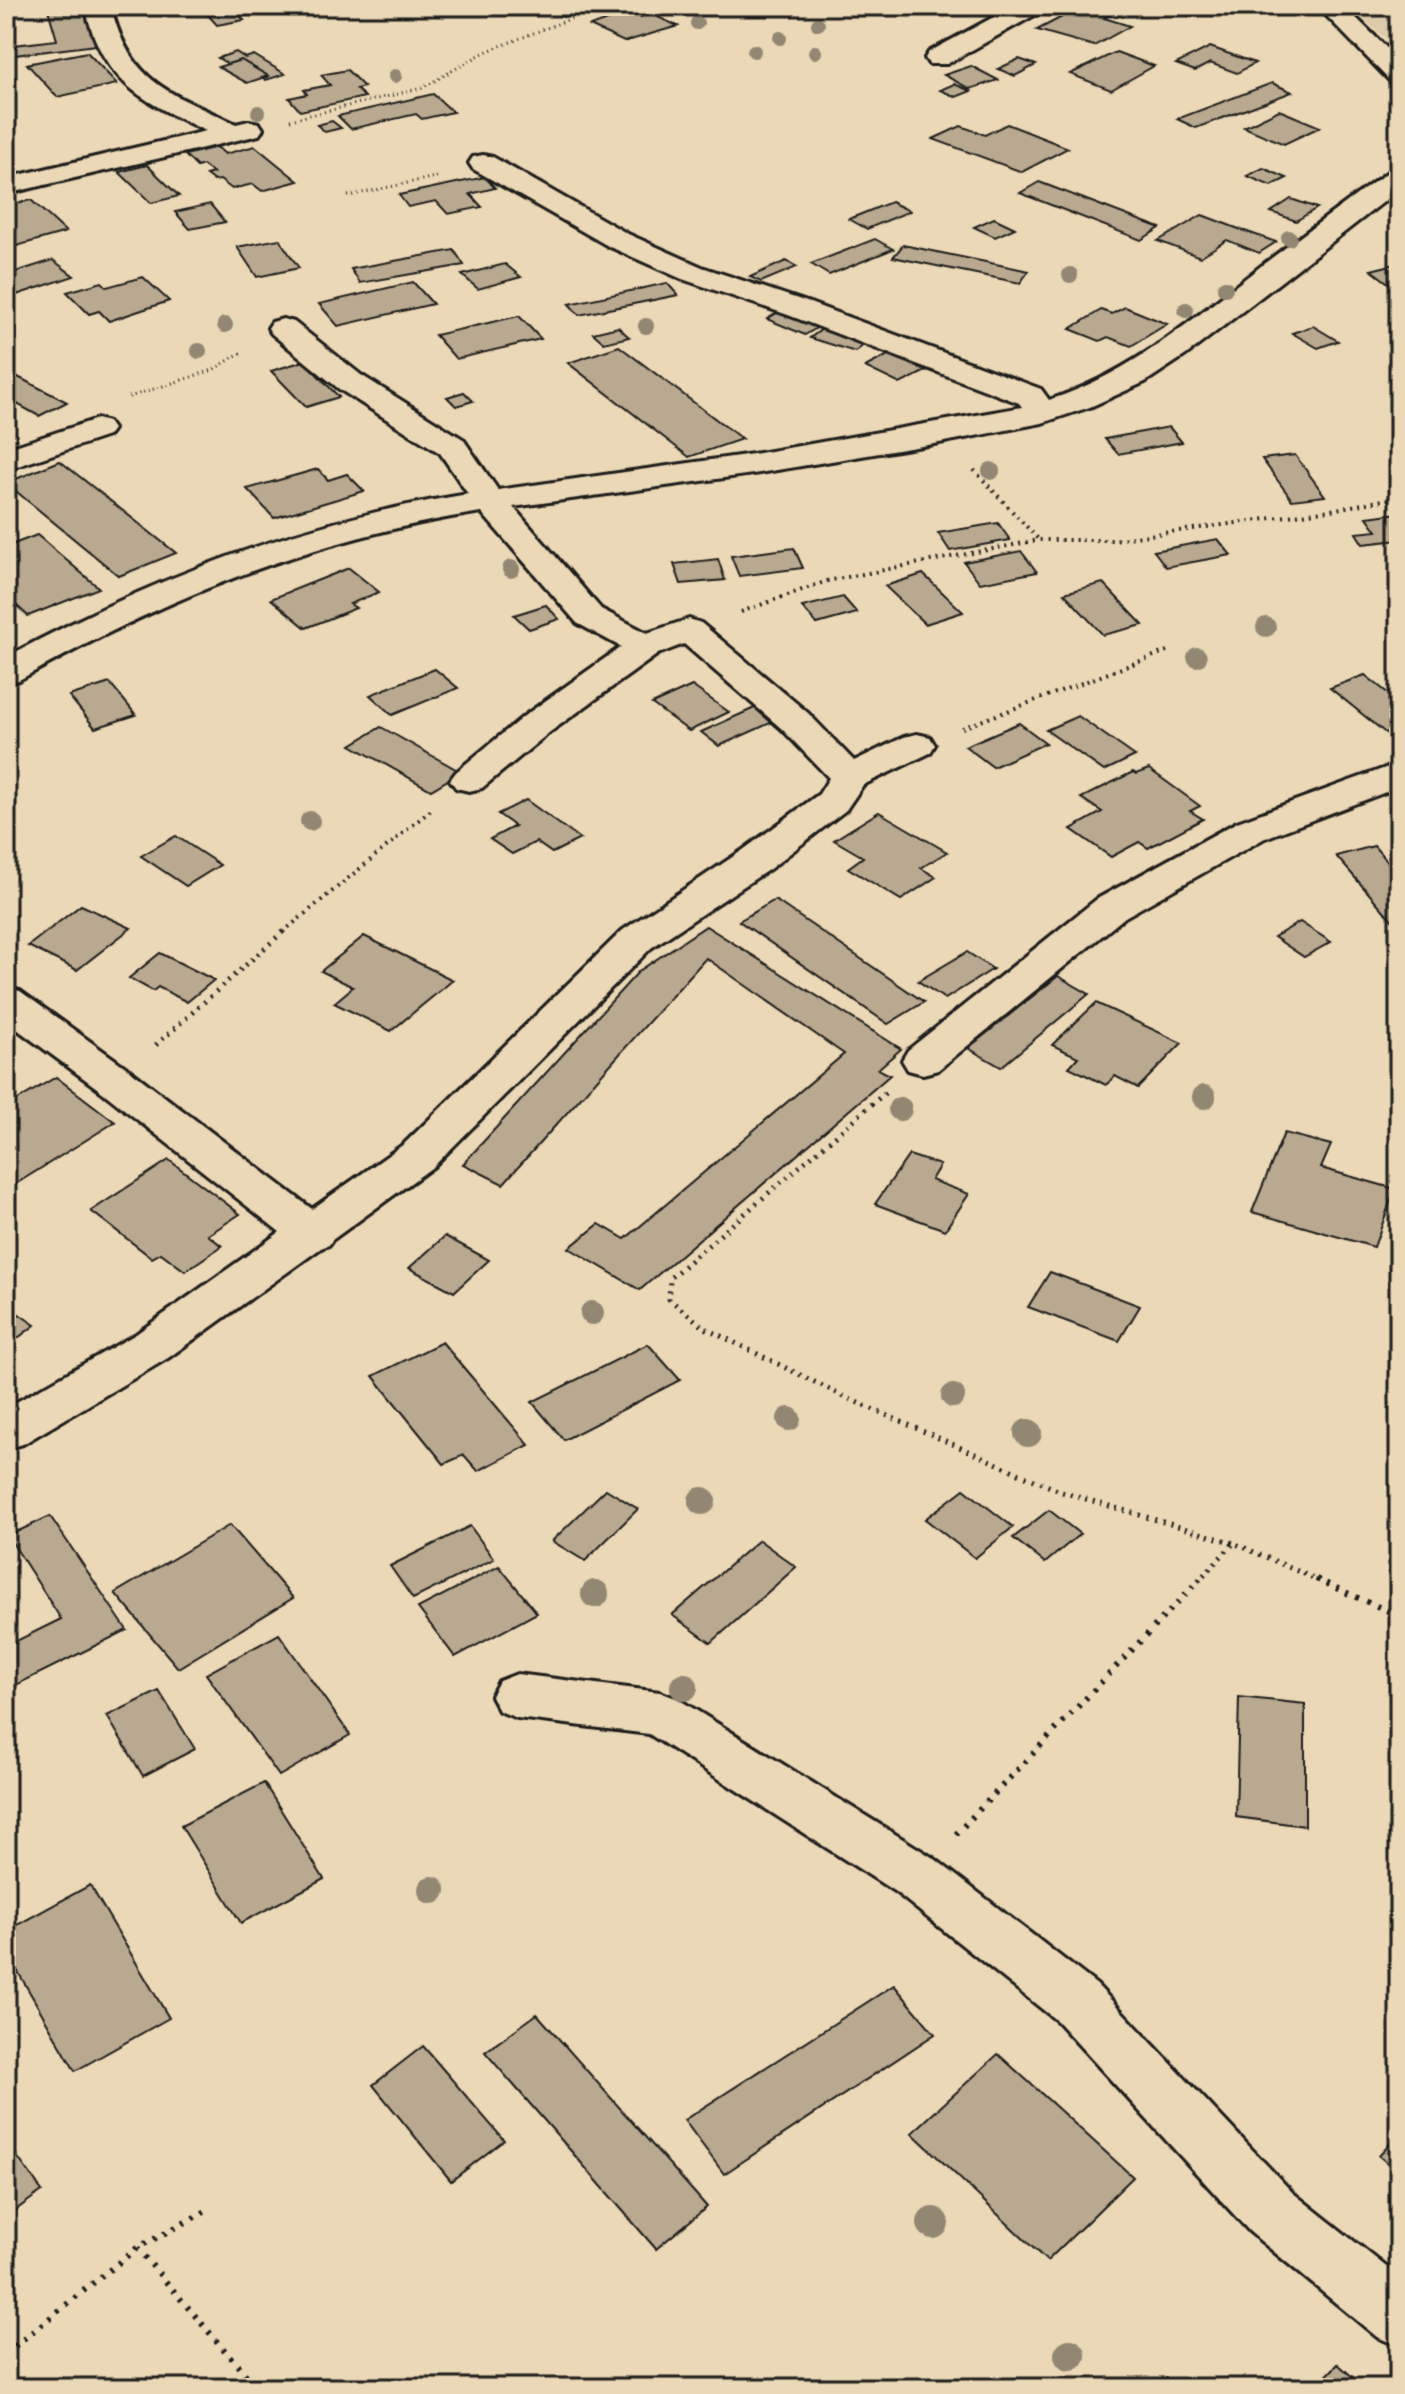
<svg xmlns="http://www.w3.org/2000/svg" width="1405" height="2394" font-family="Itim,sans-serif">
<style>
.built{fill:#dccaab}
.building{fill:#b8a990;stroke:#1c1c1c;stroke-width:2}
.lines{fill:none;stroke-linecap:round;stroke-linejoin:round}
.minor-casing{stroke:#1c1c1c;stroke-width:6}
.path-far3{stroke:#1c1c1c;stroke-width:3;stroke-dasharray:1 4;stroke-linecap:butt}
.path-far2{stroke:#1c1c1c;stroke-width:4;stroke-dasharray:2 5;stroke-linecap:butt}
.path-far1{stroke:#1c1c1c;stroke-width:5;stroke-dasharray:2 6;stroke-linecap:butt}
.path{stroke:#1c1c1c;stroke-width:6;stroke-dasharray:3 8;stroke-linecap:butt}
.minor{fill:#ebd8b6;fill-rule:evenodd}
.tree{fill:#918773}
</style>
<rect width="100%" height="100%" fill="#ebd8b6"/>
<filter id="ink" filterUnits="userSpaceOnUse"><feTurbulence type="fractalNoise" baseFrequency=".0125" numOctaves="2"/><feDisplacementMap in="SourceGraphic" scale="16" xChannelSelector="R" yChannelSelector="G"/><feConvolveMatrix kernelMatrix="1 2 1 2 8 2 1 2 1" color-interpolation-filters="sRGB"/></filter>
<g filter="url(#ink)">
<path class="built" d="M1367 6H1399V48L1366 22 1364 11Z"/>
<g class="building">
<path d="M47 6H85L97 45 6 56V46L57 40Z"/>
<path d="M200 6H231L244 20 217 25Z"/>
<path d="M544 6H580L586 10 563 17Z"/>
<path d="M1083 6H1099L1116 11 1104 18 1130 26 1094 46 1037 30Z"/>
<path d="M629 12 640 17 649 13 678 26 624 42 590 26Z"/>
<path d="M1210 47 1255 63 1237 73 1210 63 1195 71 1176 64Z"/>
<path d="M87 52 117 84 57 97 27 64Z"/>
<path d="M236 52 245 58 254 55 285 74 266 80 263 78 268 76 241 60 228 64 218 58Z"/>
<path d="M1116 52 1154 66 1111 90 1070 74Z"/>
<path d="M1019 59 1036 65 1015 76 998 69Z"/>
<path d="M241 60 268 76 247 83 218 67Z"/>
<path d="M971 66 998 80 970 89 944 75Z"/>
<path d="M347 70 364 87 356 89 365 97 300 111 289 98 307 94 304 90 330 85 321 75Z"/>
<path d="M1272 83 1292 92 1196 128 1177 119Z"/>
<path d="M954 84 971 91 956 97 940 90Z"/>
<path d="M433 94 453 112 422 119 416 114 351 129 338 116Z"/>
<path d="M1279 110 1320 127 1284 144 1244 127Z"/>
<path d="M332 121 341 128 325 132 317 125Z"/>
<path d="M1007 124 1068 148 1022 172 933 139 961 126 985 135Z"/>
<path d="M255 146 298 181 262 191 253 184 232 189 220 180 214 181 206 175 213 173 203 165 197 167 185 155 217 147 225 154Z"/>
<path d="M147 165 179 196 151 203 119 172Z"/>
<path d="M1263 168 1287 178 1271 186 1247 176Z"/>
<path d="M485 177 495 188 470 194 482 207 448 214 436 201 408 207 399 195Z"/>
<path d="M1039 182 1160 228 1141 240 1020 193Z"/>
<path d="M1291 199 1317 208 1296 221 1271 212Z"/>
<path d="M31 200 66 232 6 249V206Z"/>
<path d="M891 202 910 211 867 229 849 219Z"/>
<path d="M210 204 225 222 190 229 175 212Z"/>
<path d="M1202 215 1239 229 1276 242 1259 253 1227 240 1200 257 1158 241Z"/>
<path d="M994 218 1015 228 995 237 974 227Z"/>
<path d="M279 239 299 268 257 277 237 247Z"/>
<path d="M875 239 893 249 829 275 811 264Z"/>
<path d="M903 245 1029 271 1020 283 893 257Z"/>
<path d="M454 250 464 265 360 283 351 269Z"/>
<path d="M53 260 74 276 10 297 6 293V275Z"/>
<path d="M786 261 797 267 761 282 750 277Z"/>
<path d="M1399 263V291L1371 270Z"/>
<path d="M505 264 521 277 478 289 462 275Z"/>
<path d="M143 277 169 301 109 321 99 311 89 314 67 292 102 282 107 287Z"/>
<path d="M413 282 433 304 338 326 319 304Z"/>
<path d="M667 283 678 295 579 315 569 304Z"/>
<path d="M1125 307 1167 324 1131 346 1108 337 1100 341 1070 329 1101 310 1112 314Z"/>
<path d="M782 310 820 326 805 335 767 319Z"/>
<path d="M519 316 541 339 456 359 435 335Z"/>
<path d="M1313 326 1338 341 1318 348 1292 333Z"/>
<path d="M618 327 629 337 604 343 593 333Z"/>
<path d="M825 327 869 341 855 352 810 338Z"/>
<path d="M619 346 742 439 689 457 568 363Z"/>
<path d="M890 354 926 371 900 384 865 367Z"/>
<path d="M304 361 339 397 306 407 271 371Z"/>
<path d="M6 371 67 402 39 416 6 398Z"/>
<path d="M464 392 473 401 456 406 447 397Z"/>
<path d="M1169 427 1182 442 1118 454 1105 439Z"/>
<path d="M1295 455 1325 496 1292 500 1262 459Z"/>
<path d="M60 461 176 553 119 576 6 483Z"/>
<path d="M318 469 328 480 347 474 364 491 274 518 247 489Z"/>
<path d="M1399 513V540L1363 544 1356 533 1377 531 1367 517Z"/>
<path d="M998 523 1010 540 950 551 938 533Z"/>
<path d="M37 535 99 588 28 616 6 596V547Z"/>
<path d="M1218 539 1231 555 1166 567 1154 551Z"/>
<path d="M794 548 803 568 739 576 731 556Z"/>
<path d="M1021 551 1037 572 980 583 964 562Z"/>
<path d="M718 559 725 580 681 584 674 564Z"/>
<path d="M349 568 379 592 350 604 356 608 306 628 271 599Z"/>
<path d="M923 574 963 612 925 624 885 586Z"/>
<path d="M1103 583 1143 625 1103 635 1064 593Z"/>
<path d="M843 597 857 613 817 624 802 607Z"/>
<path d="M546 605 559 619 529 629 514 615Z"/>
<path d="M435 669 458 688 392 715 370 695Z"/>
<path d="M1365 675 1399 702V744L1330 688Z"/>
<path d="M110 683 136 715 95 728 69 696Z"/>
<path d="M692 686 729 712 689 731 652 704Z"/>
<path d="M759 706 777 720 719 746 701 732Z"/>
<path d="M1078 716 1135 756 1104 771 1046 730Z"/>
<path d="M1019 723 1046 743 993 767 965 746Z"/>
<path d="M381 727 461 772 431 790 351 745Z"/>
<path d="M1149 769 1200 806 1190 811 1203 819 1148 848 1139 842 1111 857 1071 829 1102 812 1081 798 1133 772 1136 774Z"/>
<path d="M526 800 580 839 552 853 536 842 512 854 490 839 515 826 498 814Z"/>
<path d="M879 812 947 852 921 868 936 877 901 900 848 868 863 857 834 840Z"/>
<path d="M176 836 220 865 186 886 141 856Z"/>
<path d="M1374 846 1399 875V919L1393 921 1336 856Z"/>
<path d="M775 900 924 1002 888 1024 739 921Z"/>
<path d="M81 905 131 928 77 970 28 946Z"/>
<path d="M1300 922 1331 942 1304 957 1274 937Z"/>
<path d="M706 926 901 1049 878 1069 890 1075 640 1290 569 1248 599 1224 625 1239 844 1054 706 958 503 1184 463 1164 639 971Z"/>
<path d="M364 936 453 980 391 1031 334 1003 353 987 321 971Z"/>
<path d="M967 952 993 969 945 999 918 981Z"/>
<path d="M160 953 214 980 187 1002 158 987 153 991 129 978Z"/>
<path d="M1058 976 1089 994 1001 1067 968 1048Z"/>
<path d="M1096 1003 1182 1043 1138 1088 1115 1076 1106 1085 1069 1067 1078 1057 1052 1045Z"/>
<path d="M56 1077 115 1122 6 1190V1107Z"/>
<path d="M1284 1133 1331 1145 1321 1168 1395 1189 1374 1247 1252 1212Z"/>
<path d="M909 1155 940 1165 931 1180 969 1194 945 1230 875 1204Z"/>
<path d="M169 1160 240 1214 208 1235 222 1246 185 1271 161 1253 152 1258 91 1211Z"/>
<path d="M445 1236 489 1260 454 1292 409 1268Z"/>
<path d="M1050 1272 1140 1306 1119 1341 1028 1307Z"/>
<path d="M6 1305 35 1325 6 1347Z"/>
<path d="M442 1342 529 1445 478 1471 464 1455 444 1464 373 1376Z"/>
<path d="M648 1344 680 1380 564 1440 532 1402Z"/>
<path d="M606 1489 638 1509 585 1561 552 1541Z"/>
<path d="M964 1489 1013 1527 975 1558 925 1519Z"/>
<path d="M1049 1510 1080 1534 1045 1563 1013 1538Z"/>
<path d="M50 1516 127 1630 6 1690V1646L61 1619 8 1536Z"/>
<path d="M230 1525 293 1598 178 1668 115 1593Z"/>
<path d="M470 1526 494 1559 413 1599 390 1566Z"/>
<path d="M759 1540 796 1567 711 1643 672 1615Z"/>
<path d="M499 1566 537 1613 455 1657 418 1608Z"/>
<path d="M279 1634 350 1735 279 1776 206 1674Z"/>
<path d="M159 1691 195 1749 143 1776 107 1716Z"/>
<path d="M1239 1697 1305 1704V1826L1236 1817Z"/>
<path d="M264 1783 324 1879 241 1923 181 1826Z"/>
<path d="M90 1885 169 2018 75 2071 6 1951V1931Z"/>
<path d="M894 1985 935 2034 724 2174 684 2120Z"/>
<path d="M537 2014 707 2207 656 2249 485 2052Z"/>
<path d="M423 2046 504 2140 451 2181 373 2085Z"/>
<path d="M998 2054 1133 2177 1047 2261 912 2133Z"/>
<path d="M1399 2134V2173L1379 2156Z"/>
<path d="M6 2141 42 2191 6 2217Z"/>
<path d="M1338 2364 1365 2388H1315Z"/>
</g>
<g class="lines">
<g class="minor-casing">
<g id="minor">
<path d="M85 6H111C129 83 170 93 236 124L249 121 259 123 263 129 259 135 6 194V178L206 131C141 100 102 82 85 6Z"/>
<path d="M1014 6H1046L1042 11 947 64H929L925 58 929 52Z"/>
<path d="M1317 6H1344L1399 60V83L1390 81Z"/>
<path d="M483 155 493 157 628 234 702 267 810 303 1041 389 1049 400C1132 373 1193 319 1261 266 1303 234 1346 203 1389 171L1399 169V190L1186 355 1145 382 1090 407 1042 423 934 444 753 474 513 507 601 609 647 633 689 619 701 623 808 713 854 761 904 737 917 734 930 737 935 745 930 753 863 785 846 810 771 868 651 948 434 1166 332 1240 329 1245 321 1248 168 1358 23 1444 6 1449V1408L136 1334 280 1232 101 1091 6 1021V988L20 991 131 1071 312 1209 404 1144 623 930 743 850 819 794 829 778 782 729 684 644 658 654 550 732 482 788 469 791 456 788 450 780 456 772 524 716 621 647 577 623 481 512C309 539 170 596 19 680L6 683V657C152 578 304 520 468 494L440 453 339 389 272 334 268 328 272 322 283 319 294 322 361 375 463 439 498 490 753 454 1022 407 1019 403 788 315 682 279 608 246 473 169 469 163 473 157Z"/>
<path d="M97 419 108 422 113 429 108 436 6 470V449Z"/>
<path d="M1399 763V787L1265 838 1125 917 938 1070 923 1074 908 1070 902 1060 908 1050 1097 899 1237 822Z"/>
<path d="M517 1674 660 1692 678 1699 935 1859 1097 1985 1292 2192 1399 2277V2346L1377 2337 1250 2232 1057 2021 897 1893 649 1734 517 1718 499 1711 491 1696 499 1681Z"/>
</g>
</g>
<g class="path-far3">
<path d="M290 120 422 88 485 52 603 6"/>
<path d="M348 196 440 176"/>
<path d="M129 397 213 370 242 352"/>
</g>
<g class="path-far2">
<path d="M974 470 1038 539"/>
<path d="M741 612 827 581 1039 540H1113L1331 510 1399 497"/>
<path d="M962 728 1167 651"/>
<path d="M283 932 431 810"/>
</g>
<g class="path-far1">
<path d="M156 1045 285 930"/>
<path d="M885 1093 670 1278 669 1299 705 1328 847 1398 1062 1492 1234 1543"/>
<path d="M1198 1581 1234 1543 1320 1581"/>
</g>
<g class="path">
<path d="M1316 1579 1399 1616"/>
<path d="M956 1834 1200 1579"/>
<path d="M137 2248 257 2388"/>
<path d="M6 2353 137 2248 210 2209"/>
</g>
<use href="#minor" class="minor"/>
</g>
<g class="tree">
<circle cx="697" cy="23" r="7"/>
<circle cx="818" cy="24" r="7"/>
<circle cx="780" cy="38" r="7"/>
<circle cx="754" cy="51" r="7"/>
<circle cx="815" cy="52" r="7"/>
<circle cx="395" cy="76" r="7"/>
<circle cx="258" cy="112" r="7"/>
<circle cx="1289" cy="238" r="8"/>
<circle cx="1070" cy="275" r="8"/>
<circle cx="1225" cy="288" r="8"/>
<circle cx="1186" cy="310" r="8"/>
<circle cx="225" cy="325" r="8"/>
<circle cx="646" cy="326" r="8"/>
<circle cx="199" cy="351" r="8"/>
<circle cx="991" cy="471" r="9"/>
<circle cx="511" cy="569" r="9"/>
<circle cx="1266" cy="627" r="10"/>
<circle cx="1197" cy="657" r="10"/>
<circle cx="310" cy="821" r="10"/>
<circle cx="1204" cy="1097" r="12"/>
<circle cx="900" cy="1109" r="12"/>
<circle cx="592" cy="1313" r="12"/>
<circle cx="953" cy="1396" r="12"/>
<circle cx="789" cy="1419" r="12"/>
<circle cx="1028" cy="1433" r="14"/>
<circle cx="702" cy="1501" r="14"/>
<circle cx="595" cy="1594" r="14"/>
<circle cx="684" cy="1687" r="14"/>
<circle cx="432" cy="1890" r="14"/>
<circle cx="933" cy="2223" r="16"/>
<circle cx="1070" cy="2355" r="16"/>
</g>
</g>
<rect width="1405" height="2394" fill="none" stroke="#ebd8b6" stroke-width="32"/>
<rect x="16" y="16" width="1373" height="2362" fill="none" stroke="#1c1c1c" stroke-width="3" filter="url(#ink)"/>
</svg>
